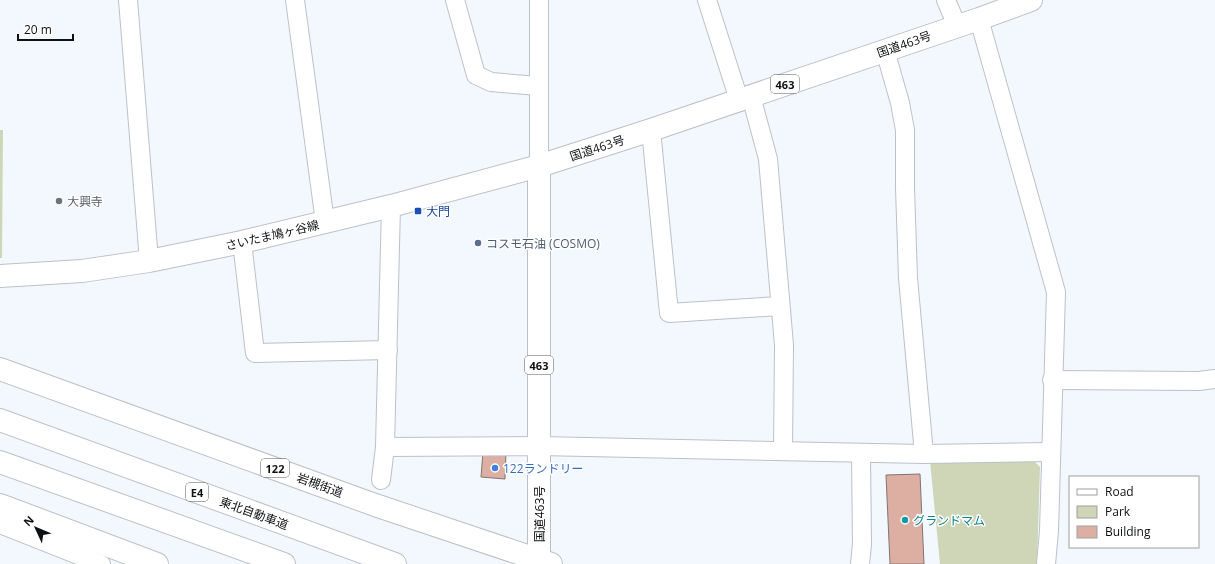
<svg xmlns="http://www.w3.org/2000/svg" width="1215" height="564" font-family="'Open Sans','Noto Sans JP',sans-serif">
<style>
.green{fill:#ced6b7}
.building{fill:#ddaea2;stroke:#7e7674}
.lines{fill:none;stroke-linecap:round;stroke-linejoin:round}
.minor-casing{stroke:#bcc1c7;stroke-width:20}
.major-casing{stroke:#bcc1c7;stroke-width:24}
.highway-casing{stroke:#bcc1c7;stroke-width:24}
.minor{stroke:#fff;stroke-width:18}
.major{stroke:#fff;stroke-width:22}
.highway{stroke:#fff;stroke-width:22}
.worship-dot{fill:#6b7280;stroke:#fff;stroke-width:1.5}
.transit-dot{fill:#1a4fb4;stroke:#fff;stroke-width:1.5}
.service-dot{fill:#5c6f8a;stroke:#fff;stroke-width:1.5}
.shop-dot{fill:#3f7fe0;stroke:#fff;stroke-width:1.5}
.culture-dot{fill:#0f9aa8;stroke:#fff;stroke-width:1.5}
.labels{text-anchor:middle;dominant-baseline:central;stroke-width:3;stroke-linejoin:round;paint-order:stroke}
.shield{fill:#fff;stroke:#565859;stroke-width:1}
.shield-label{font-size:11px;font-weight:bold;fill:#0e1012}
.street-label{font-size:12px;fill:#0e1012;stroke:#fff}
.worship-label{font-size:12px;fill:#5b616d;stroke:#fff;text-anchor:start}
.transit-label{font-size:12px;fill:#164399;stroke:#fff;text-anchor:start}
.service-label{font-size:12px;fill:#4e5e75;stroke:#fff;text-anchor:start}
.shop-label{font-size:12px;fill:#366cbe;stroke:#fff;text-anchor:start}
.culture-label{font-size:12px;fill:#0d838f;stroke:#fff;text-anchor:start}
</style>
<rect width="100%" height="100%" fill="#f2f8fe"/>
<g class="green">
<path d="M0 130H3L2 258H0Z"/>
<path d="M1033 460 1040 467 1037 564H940L930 461Z"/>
</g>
<g class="building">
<path d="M483 451 506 452 505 479 481 477Z"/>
<path d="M920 474 924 564H890L886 475Z"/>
</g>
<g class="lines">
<g class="minor-casing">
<g id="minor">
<path d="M128 0 149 261"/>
<path d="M295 0 325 222"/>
<path d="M455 0 476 75 491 82 538 86"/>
<path d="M707 0 739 100"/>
<path d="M946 0 957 26"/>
<path d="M979 19 1056 292 1049 531 1046 564"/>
<path d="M751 96 768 159 784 345 783 451"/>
<path d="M651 130 669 313 780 306"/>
<path d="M539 166V0"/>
<path d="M242 242 255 353 388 350"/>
<path d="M1052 380 1199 381 1215 379"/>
<path d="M385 447 391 206"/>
<path d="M924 454 1051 452"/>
<path d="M381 480 385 447 539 446 924 454 908 278 905 188V130L900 103 885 50"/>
<path d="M0 524 101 564"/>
<path d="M860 564 862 544 861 453"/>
</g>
</g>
<g class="major-casing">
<path id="major" d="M0 276 82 271 149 261 242 242 391 206 539 166"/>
</g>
<g class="highway-casing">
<g id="highway">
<path d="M0 369 375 505 551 564"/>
<path d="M0 420 395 564"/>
<path d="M0 462 284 564"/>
<path d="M0 505 157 564"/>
<path d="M539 564V166L651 130 979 19 1031 0"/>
</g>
</g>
<use href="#minor" class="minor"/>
<use href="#major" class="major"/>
<use href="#highway" class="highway"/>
</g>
<circle class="worship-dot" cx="59" cy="201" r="4"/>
<rect class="transit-dot" x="414" y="207" width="8" height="8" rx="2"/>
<circle class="service-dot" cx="478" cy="243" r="4"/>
<circle class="shop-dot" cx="495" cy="468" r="4"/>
<circle class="culture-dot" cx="905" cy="520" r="4"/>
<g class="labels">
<g class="shield">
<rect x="771" y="75" width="28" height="18" rx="3"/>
<rect x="525" y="356" width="28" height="18" rx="3"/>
<rect x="261" y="459" width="28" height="18" rx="3"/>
<rect x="186" y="483" width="22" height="18" rx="3"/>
</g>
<g class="shield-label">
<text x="785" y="84">463</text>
<text x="539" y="365">463</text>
<text x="275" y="468">122</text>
<text x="197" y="492">E4</text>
</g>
<g class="street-label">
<text transform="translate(904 44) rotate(-19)">国道463号</text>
<text transform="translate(597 148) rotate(-18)">国道463号</text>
<text transform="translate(272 235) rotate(-13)">さいたま鳩ヶ谷線</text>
<text transform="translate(320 485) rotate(20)">岩槻街道</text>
<text transform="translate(254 513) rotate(20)">東北自動車道</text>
<text transform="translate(539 514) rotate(-90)">国道463号</text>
</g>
<g class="worship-label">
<text x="67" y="201">大興寺</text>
</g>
<g class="transit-label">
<text x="426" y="211">大門</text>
</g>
<g class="service-label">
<text x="486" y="243">コスモ石油 (COSMO)</text>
</g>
<g class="shop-label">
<text x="503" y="468">122ランドリー</text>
</g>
<g class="culture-label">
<text x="913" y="520">グランドマム</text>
</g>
</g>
<rect x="1069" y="476" width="130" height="72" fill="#ffffff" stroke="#9f9fa0"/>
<rect x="1077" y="489" width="20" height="6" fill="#ffffff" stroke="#9f9fa0"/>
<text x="1105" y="496" font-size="12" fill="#0e1012">Road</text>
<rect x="1077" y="506" width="20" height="12" fill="#ced6b7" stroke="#9f9fa0"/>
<text x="1105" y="516" font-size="12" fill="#0e1012">Park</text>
<rect x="1077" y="526" width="20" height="12" fill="#ddaea2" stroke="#9f9fa0"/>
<text x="1105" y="536" font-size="12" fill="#0e1012">Building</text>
<g transform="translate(36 528) rotate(314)" stroke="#ffffff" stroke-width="3" paint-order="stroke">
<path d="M0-3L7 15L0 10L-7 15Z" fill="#0e1012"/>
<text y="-6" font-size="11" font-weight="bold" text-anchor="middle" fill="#0e1012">N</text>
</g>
<path d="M18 34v6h55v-6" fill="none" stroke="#0e1012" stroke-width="2"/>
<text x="24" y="34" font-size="12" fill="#0e1012" stroke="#ffffff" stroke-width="3" paint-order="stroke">20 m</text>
</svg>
